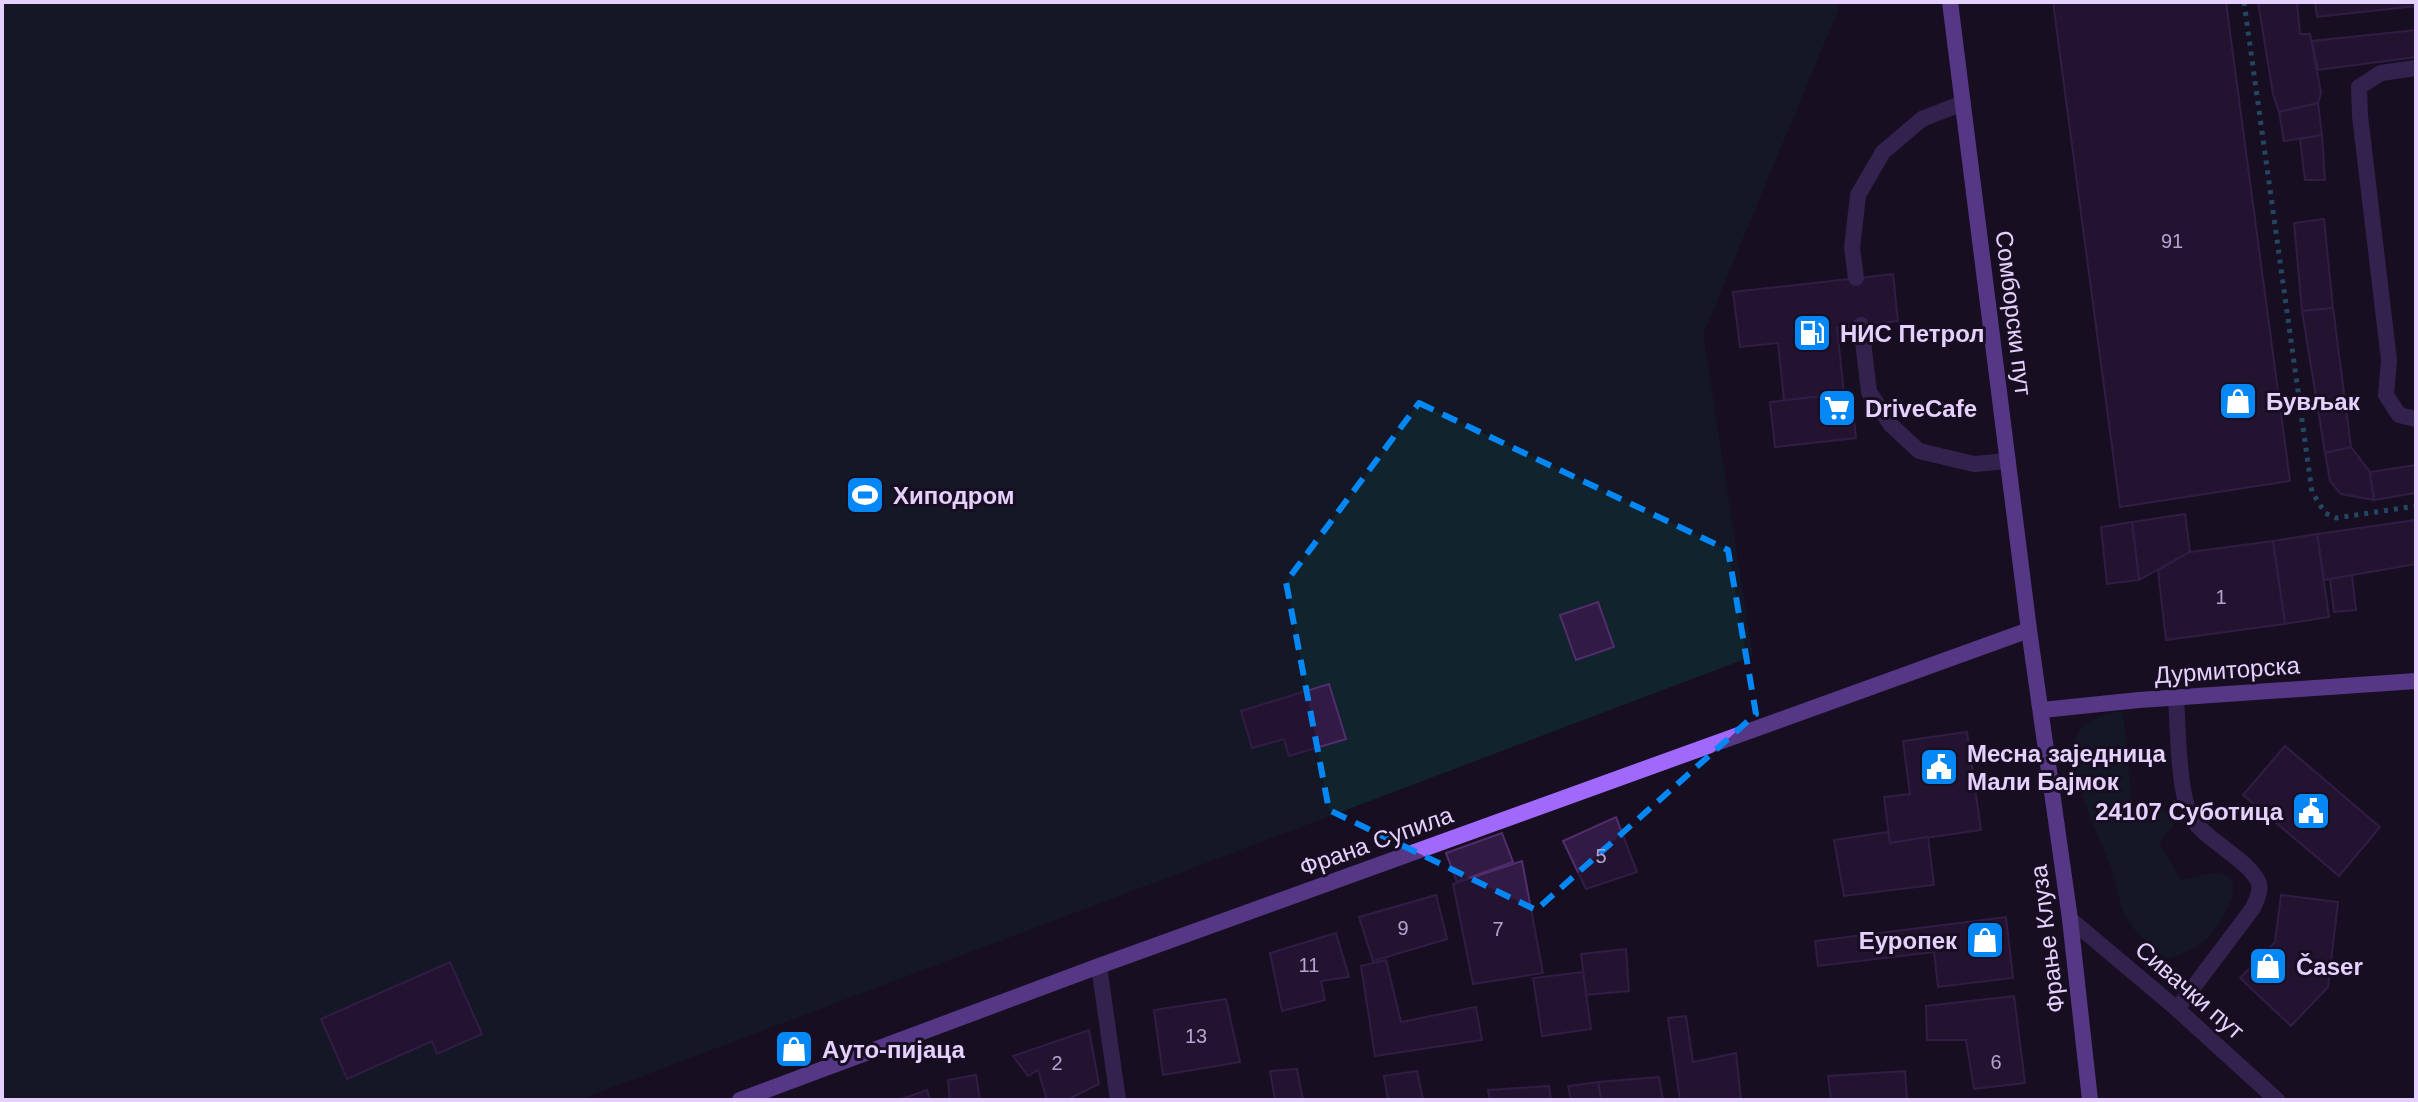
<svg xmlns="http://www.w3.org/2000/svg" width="2418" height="1102" font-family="Helvetica,sans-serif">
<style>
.green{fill:#11232c}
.building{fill:#311a43;stroke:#512d6e;stroke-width:2}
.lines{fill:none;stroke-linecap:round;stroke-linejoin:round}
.path{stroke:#318cb1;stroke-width:5;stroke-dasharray:4 6;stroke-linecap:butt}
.lane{stroke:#553a80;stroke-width:16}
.street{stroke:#553a80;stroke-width:16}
.secondary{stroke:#a069fc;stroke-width:16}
.marked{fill:none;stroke:#0588f5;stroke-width:6;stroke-dasharray:16 10;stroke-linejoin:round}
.labels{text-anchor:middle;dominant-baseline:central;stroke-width:6;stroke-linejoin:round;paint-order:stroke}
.number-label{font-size:20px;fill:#b8a2cf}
.street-label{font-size:24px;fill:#e5d0fe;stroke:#180e22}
.poi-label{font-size:24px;font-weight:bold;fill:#e5d0fe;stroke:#180e22;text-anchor:start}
</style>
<rect width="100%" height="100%" fill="#180e22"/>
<g class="green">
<path d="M2 2H1837L1838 10 1703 334 1753 656 579 1100H2Z"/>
<path d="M2123 711 2132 805C2159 803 2158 800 2174 824L2159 843 2181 880 2220 872C2226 875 2232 879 2233 886 2234 903 2215 932 2203 942 2192 951 2180 954 2167 959 2152 947 2134 933 2125 915 2118 900 2116 882 2111 867 2100 838 2061 759 2079 732 2089 718 2107 713 2123 711Z"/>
</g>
<g class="building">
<path d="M2053 2H2226L2290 481 2120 507Z"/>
<path d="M2258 2H2297L2300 34H2310L2321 93 2318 103 2279 112 2273 94Z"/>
<path d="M2315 2H2416V6L2317 17Z"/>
<path d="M2416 30V57L2318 70 2312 41Z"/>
<path d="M2318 103 2322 135 2284 141 2279 112Z"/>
<path d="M2322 135 2325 180H2305L2300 139Z"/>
<path d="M2324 219 2333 308 2302 311 2294 223Z"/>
<path d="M1893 274 1898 321 1837 328 1844 394 1784 400 1778 343 1740 347 1733 292Z"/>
<path d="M2333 308 2351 447 2325 453 2302 311Z"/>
<path d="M1851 393 1856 438 1775 447 1770 402Z"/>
<path d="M2351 447 2370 472 2374 500 2341 494 2330 481 2325 453Z"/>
<path d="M2416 465V493L2374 500 2370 472Z"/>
<path d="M2185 514 2190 552 2139 580 2132 522Z"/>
<path d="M2416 520V564L2324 580 2317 534Z"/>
<path d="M2132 522 2139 580 2107 584 2101 527Z"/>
<path d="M2317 534 2329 617 2285 624 2273 541Z"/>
<path d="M2273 541 2285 624 2166 640 2158 570 2190 552Z"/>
<path d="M2352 575 2356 610 2334 612 2330 579Z"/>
<path d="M1598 602 1614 647 1576 660 1560 615Z"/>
<path d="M1329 684 1346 739 1289 756 1284 739 1252 748 1241 711Z"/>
<path d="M1967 732 1981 830 1890 843 1884 797 1910 794 1903 741Z"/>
<path d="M2285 746 2380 827 2339 876 2243 795Z"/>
<path d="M1616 817 1637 872 1586 889 1563 841Z"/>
<path d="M1888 832 1890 843 1928 837 1934 885 1844 896 1834 840Z"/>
<path d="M1502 833 1513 862 1457 882 1446 853Z"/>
<path d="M1522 861 1543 973 1473 984 1453 884Z"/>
<path d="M1436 895 1447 939 1373 961 1359 917Z"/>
<path d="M2281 895 2338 902 2328 987 2291 1026 2240 978 2275 942Z"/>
<path d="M2006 917 2013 978 1938 987 1934 952 1818 966 1815 941Z"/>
<path d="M1336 933 1349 977 1321 981 1325 1000 1282 1011 1270 953Z"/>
<path d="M1626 949 1629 991 1586 995 1581 954Z"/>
<path d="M1386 960 1401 1022 1476 1007 1482 1040 1375 1056 1361 966Z"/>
<path d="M450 962 482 1034 437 1054 432 1041 347 1079 321 1019Z"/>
<path d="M1583 972 1591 1029 1542 1036 1533 978Z"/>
<path d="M2014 996 2025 1083 1974 1089 1966 1040H1927L1926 1006Z"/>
<path d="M1226 999 1240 1062 1163 1075 1154 1010Z"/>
<path d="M1686 1016 1693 1062 1736 1053 1741 1100H1680L1668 1018Z"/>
<path d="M1089 1030 1099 1084 1067 1100H1047L1038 1070 1028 1076 1013 1056Z"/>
<path d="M1297 1069 1303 1100H1275L1270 1071Z"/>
<path d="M1417 1071 1423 1100H1388L1384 1076Z"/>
<path d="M1905 1071 1907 1099 1831 1100 1828 1076Z"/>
<path d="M976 1075 980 1100H950L948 1080Z"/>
<path d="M1659 1077 1663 1100H1601L1598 1082Z"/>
<path d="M1598 1082 1601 1100H1571L1568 1086Z"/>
<path d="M1549 1086 1551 1100H1490L1488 1090Z"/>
<path d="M927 1090 930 1100H899Z"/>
</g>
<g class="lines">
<path class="path" d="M2244 2 2312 492 2325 513 2336 518 2416 506"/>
<g class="lane">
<path d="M2416 68 2381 73 2359 87 2360 116 2389 360 2386 395 2399 415 2416 419"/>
<path d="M1856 278 1852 248 1858 195 1883 152 1922 119 1963 103"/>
<path d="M1861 325 1869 392 1891 425 1919 451 1974 464 2008 461"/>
<path d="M2176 698C2178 726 2178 798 2193 820 2206 840 2253 863 2259 884 2261 892 2256 901 2253 908L2177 1009"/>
</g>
<g class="street">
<path d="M2070 919 2177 1009 2277 1100"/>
<path d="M1099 966 1118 1100"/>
</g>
<g class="secondary">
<path d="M1950 2 2029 630 2070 919 2090 1100"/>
<path d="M2042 710 2139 700 2416 681"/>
<path d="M740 1100 1099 966 2029 630"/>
</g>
</g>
<path d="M0 0H2418V1102H0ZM1419 403 1728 550 1756 714 1536 910 1329 810 1286 582Z" fill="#180e22" fill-opacity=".55" fill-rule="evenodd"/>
<path class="marked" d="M1419 403 1728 550 1756 714 1536 910 1329 810 1286 582Z"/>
<defs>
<g id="fuel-square" transform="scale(2)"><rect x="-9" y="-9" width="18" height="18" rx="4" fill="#0588f5" stroke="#180e22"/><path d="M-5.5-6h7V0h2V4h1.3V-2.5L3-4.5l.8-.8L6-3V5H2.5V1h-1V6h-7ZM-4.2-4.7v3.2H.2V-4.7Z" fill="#fff"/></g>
<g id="shop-square" transform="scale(2)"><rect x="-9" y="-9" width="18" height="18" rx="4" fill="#0588f5" stroke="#180e22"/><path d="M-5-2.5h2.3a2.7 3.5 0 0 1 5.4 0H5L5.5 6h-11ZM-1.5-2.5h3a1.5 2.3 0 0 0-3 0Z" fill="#fff"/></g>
<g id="supermarket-square" transform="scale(2)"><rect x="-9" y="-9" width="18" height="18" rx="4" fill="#0588f5" stroke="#180e22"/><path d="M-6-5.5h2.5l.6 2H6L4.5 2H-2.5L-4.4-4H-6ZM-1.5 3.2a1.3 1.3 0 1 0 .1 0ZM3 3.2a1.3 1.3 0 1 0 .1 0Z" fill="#fff"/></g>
<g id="stadium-square" transform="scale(2)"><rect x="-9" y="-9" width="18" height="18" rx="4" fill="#0588f5" stroke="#180e22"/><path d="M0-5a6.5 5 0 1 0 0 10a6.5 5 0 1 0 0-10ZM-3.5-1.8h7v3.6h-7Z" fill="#fff"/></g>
<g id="civic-square" transform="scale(2)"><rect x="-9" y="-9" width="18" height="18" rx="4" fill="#0588f5" stroke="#180e22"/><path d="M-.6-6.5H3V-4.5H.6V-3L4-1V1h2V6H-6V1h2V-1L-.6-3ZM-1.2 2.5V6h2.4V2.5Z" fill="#fff"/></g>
</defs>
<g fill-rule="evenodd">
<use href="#fuel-square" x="1812" y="333"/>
<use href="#shop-square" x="2238" y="401"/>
<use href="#supermarket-square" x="1837" y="408"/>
<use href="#stadium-square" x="865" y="495"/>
<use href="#civic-square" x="1939" y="767"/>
<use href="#civic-square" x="2311" y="811"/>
<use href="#shop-square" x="1985" y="940"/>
<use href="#shop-square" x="2268" y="966"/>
<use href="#shop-square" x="794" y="1049"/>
</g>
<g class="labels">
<g class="number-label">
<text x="2172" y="241">91</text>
<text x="2221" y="597">1</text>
<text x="1601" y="856">5</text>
<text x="1403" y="928">9</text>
<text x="1498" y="929">7</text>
<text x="1309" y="965">11</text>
<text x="1196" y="1036">13</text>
<text x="1996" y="1062">6</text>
<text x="1057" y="1063">2</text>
</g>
<g class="street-label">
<text transform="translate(2014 313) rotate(83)">Сомборски пут</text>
<text transform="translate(2227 670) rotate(-4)">Дурмиторска</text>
<text transform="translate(1376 841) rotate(-20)">Франа Супила</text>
<text transform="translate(2047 939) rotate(-97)">Фрање Клуза</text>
<text transform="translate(2190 990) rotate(41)">Сивачки пут</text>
</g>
<g class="poi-label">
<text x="1840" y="333">НИС Петрол</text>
<text x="2266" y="401">Бувљак</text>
<text x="1865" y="408">DriveCafe</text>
<text x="893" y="495">Хиподром</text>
<text x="1967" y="753">Месна заједница<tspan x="1967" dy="28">Мали Бајмок</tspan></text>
<text x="2283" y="811" text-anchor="end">24107 Суботица</text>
<text x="1957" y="940" text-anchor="end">Еуропек</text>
<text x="2296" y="966">Časer</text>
<text x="822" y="1049">Ауто-пијаца</text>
</g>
</g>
<rect width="2418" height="1102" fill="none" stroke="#e5d0fe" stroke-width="8"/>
</svg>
